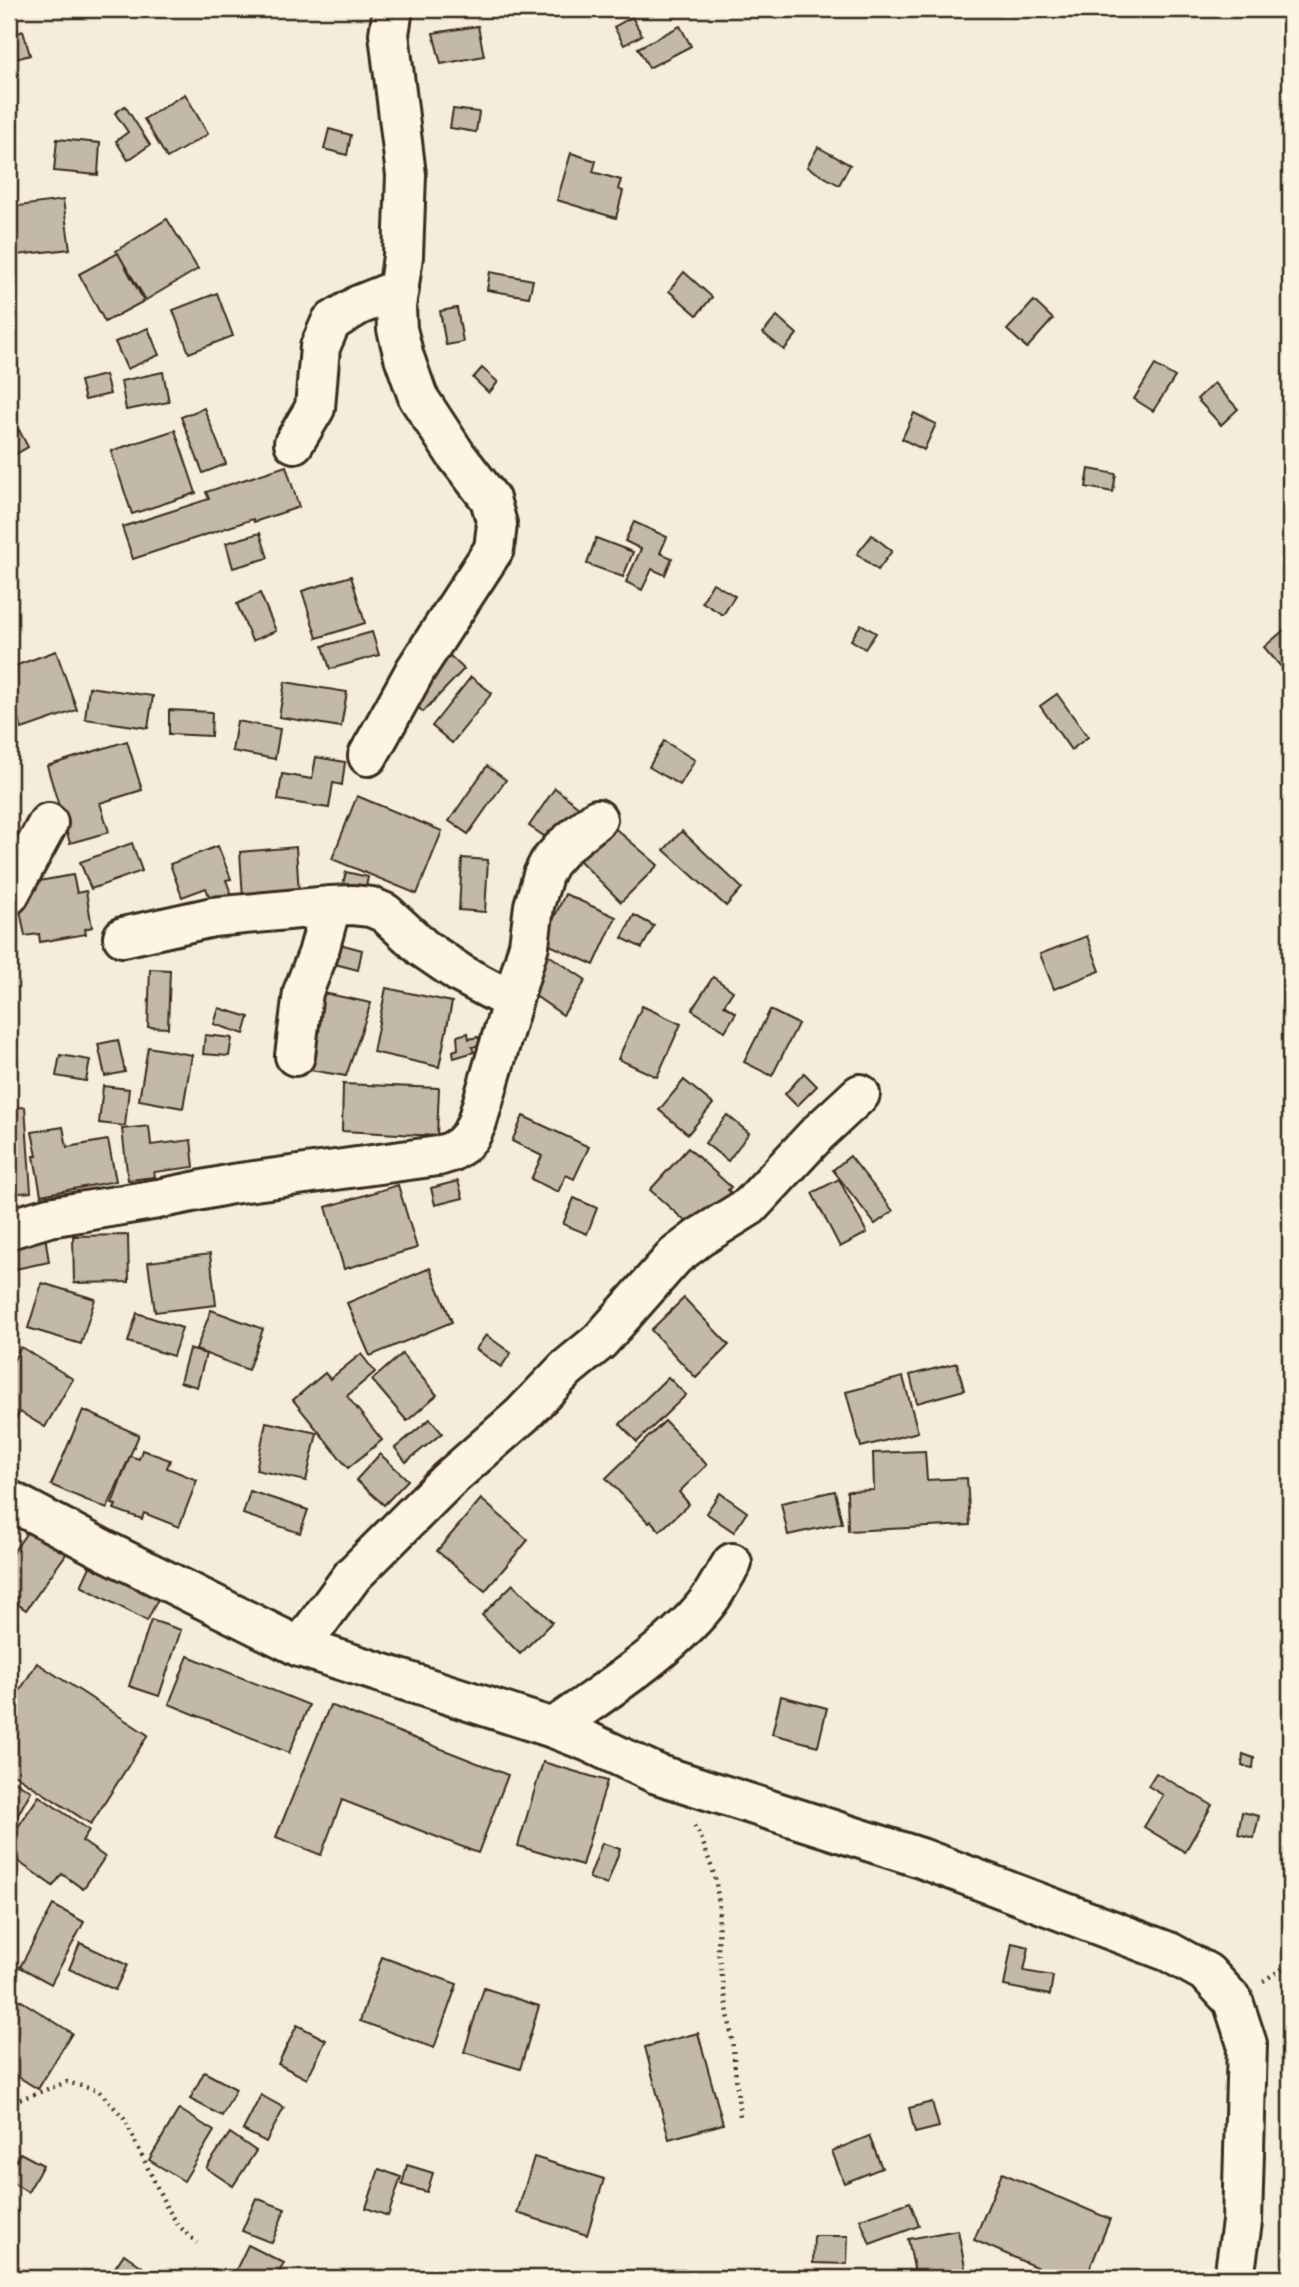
<svg xmlns="http://www.w3.org/2000/svg" width="1299" height="2287" font-family="Itim,sans-serif">
<style>
.building{fill:#c3b9aa;stroke:#3b2a1e;stroke-width:2}
.lines{fill:none;stroke-linecap:round;stroke-linejoin:round}
.minor-casing{stroke:#3b2a1e;stroke-width:44}
.path{stroke:#3b2a1e;stroke-width:4.5;stroke-dasharray:2 5;stroke-linecap:butt}
.minor{stroke:#fcf5e5;stroke-width:38}
</style>
<rect width="100%" height="100%" fill="#f4eddd"/>
<filter id="ink" filterUnits="userSpaceOnUse"><feTurbulence type="fractalNoise" baseFrequency=".0143" numOctaves="2"/><feDisplacementMap in="SourceGraphic" scale="14" xChannelSelector="R" yChannelSelector="G"/><feConvolveMatrix kernelMatrix="1 2 1 2 8 2 1 2 1" color-interpolation-filters="sRGB"/></filter>
<g filter="url(#ink)">
<g class="building">
<path d="M632 17 642 35 624 45 614 27Z"/>
<path d="M478 26 484 56 441 64 433 33Z"/>
<path d="M680 26 691 46 649 68 638 48Z"/>
<path d="M23 31 30 55 9 61V36Z"/>
<path d="M185 94 208 134 167 158 144 119Z"/>
<path d="M125 106 150 145 128 160 116 141 128 132 115 113Z"/>
<path d="M453 109 479 112 476 132 450 128Z"/>
<path d="M329 129 351 135 347 155 324 149Z"/>
<path d="M57 139 100 143 98 175 54 171Z"/>
<path d="M818 147 850 165 839 185 807 167Z"/>
<path d="M571 153 596 161 593 172 621 180 618 189 623 191 616 218 557 200Z"/>
<path d="M63 200 70 249 17 255 11 207Z"/>
<path d="M167 219 198 269 146 300 116 251Z"/>
<path d="M118 253 144 301 105 322 79 274Z"/>
<path d="M490 272 533 280 529 297 487 290Z"/>
<path d="M684 272 712 297 697 315 669 291Z"/>
<path d="M217 293 233 336 189 353 173 310Z"/>
<path d="M1034 301 1053 319 1027 348 1007 330Z"/>
<path d="M457 308 463 342 446 345 440 311Z"/>
<path d="M777 316 797 334 784 350 763 333Z"/>
<path d="M148 328 159 355 127 369 115 342Z"/>
<path d="M1155 365 1175 377 1153 411 1134 399Z"/>
<path d="M482 368 498 382 489 393 473 378Z"/>
<path d="M163 372 169 402 126 410 121 381Z"/>
<path d="M105 375 110 394 85 400 80 381Z"/>
<path d="M1214 383 1238 409 1221 425 1197 399Z"/>
<path d="M204 408 226 464 203 473 181 417Z"/>
<path d="M914 413 936 424 924 450 902 439Z"/>
<path d="M19 430 28 447 9 458V435Z"/>
<path d="M175 430 196 493 132 514 111 451Z"/>
<path d="M286 466 299 507 254 522 253 519 133 559 122 527 209 499 206 492Z"/>
<path d="M1089 469 1116 474 1113 492 1086 487Z"/>
<path d="M634 522 667 537 660 553 672 558 665 575 652 569 642 590 626 582 641 549 625 541Z"/>
<path d="M260 533 268 558 233 568 226 543Z"/>
<path d="M872 535 892 551 878 570 857 554Z"/>
<path d="M596 538 633 552 623 577 587 564Z"/>
<path d="M351 576 365 623 317 638 302 591Z"/>
<path d="M713 583 735 596 723 615 702 602Z"/>
<path d="M260 593 276 631 252 641 237 604Z"/>
<path d="M861 624 876 633 865 649 851 640Z"/>
<path d="M1290 625V663L1283 669 1264 647Z"/>
<path d="M372 632 379 655 330 669 323 646Z"/>
<path d="M56 651 77 710 22 729 9 693V668Z"/>
<path d="M446 652 464 669 423 712 406 695Z"/>
<path d="M471 677 492 693 452 743 432 726Z"/>
<path d="M285 682 347 692 341 727 279 717Z"/>
<path d="M89 687 153 696 148 728 85 719Z"/>
<path d="M1057 694 1088 737 1071 750 1040 706Z"/>
<path d="M169 710 212 712 211 736 169 734Z"/>
<path d="M237 721 280 729 275 759 232 751Z"/>
<path d="M127 741 142 790 100 803 109 832 70 843 47 766Z"/>
<path d="M664 741 695 760 680 785 649 767Z"/>
<path d="M316 757 345 762 342 785 333 783 329 808 278 800 282 774 312 779Z"/>
<path d="M487 766 506 780 468 834 449 821Z"/>
<path d="M555 788 580 808 556 844 529 826Z"/>
<path d="M357 796 442 831 417 894 332 859Z"/>
<path d="M604 819 658 865 621 902 575 856Z"/>
<path d="M682 831 742 888 726 906 664 850Z"/>
<path d="M132 843 142 871 91 889 80 862Z"/>
<path d="M218 846 231 879 226 880 235 904 215 912 206 888 182 897 170 864Z"/>
<path d="M296 847 299 894 243 898 240 852Z"/>
<path d="M462 858 488 860 485 912 459 910Z"/>
<path d="M346 872 368 877 363 901 340 896Z"/>
<path d="M73 875 77 893 86 891 92 927 85 929 86 934 40 942 39 934 25 936 18 900 30 898 28 883Z"/>
<path d="M565 894 616 917 594 965 543 942Z"/>
<path d="M634 915 654 926 642 948 622 938Z"/>
<path d="M1087 936 1100 971 1054 989 1040 954Z"/>
<path d="M336 943 362 950 358 970 331 963Z"/>
<path d="M541 950 586 980 563 1015 518 984Z"/>
<path d="M150 969 170 970 168 1028 148 1027Z"/>
<path d="M713 977 733 991 724 1005 736 1013 725 1031 692 1010Z"/>
<path d="M386 988 452 1002 439 1067 373 1052Z"/>
<path d="M314 991 371 1003 346 1076 304 1069Z"/>
<path d="M642 1006 681 1024 657 1077 618 1059Z"/>
<path d="M219 1008 249 1017 244 1034 214 1024Z"/>
<path d="M770 1010 798 1024 772 1076 744 1062Z"/>
<path d="M468 1033 469 1039 478 1037 481 1045 472 1047 474 1052 454 1058 453 1051 458 1049 457 1036Z"/>
<path d="M205 1035 232 1038 229 1056 203 1054Z"/>
<path d="M118 1040 125 1072 105 1076 98 1044Z"/>
<path d="M148 1047 192 1055 183 1108 139 1100Z"/>
<path d="M60 1055 90 1060 86 1081 56 1076Z"/>
<path d="M804 1073 817 1086 797 1106 785 1094Z"/>
<path d="M684 1080 713 1104 688 1134 659 1110Z"/>
<path d="M343 1084 439 1088 437 1136 342 1131Z"/>
<path d="M103 1086 129 1089 125 1126 99 1123Z"/>
<path d="M25 1107 31 1192 9 1194V1108Z"/>
<path d="M727 1115 749 1133 728 1161 705 1143Z"/>
<path d="M523 1116 589 1147 574 1179 566 1175 558 1192 531 1179 542 1156 512 1141Z"/>
<path d="M149 1126 151 1145 191 1140 194 1167 154 1172 155 1177 128 1180 122 1129Z"/>
<path d="M63 1127 67 1147 108 1140 116 1181 41 1195 34 1156H37L32 1132Z"/>
<path d="M688 1148 731 1187 728 1190 739 1200 694 1229 650 1190Z"/>
<path d="M850 1156 893 1211 875 1224 833 1170Z"/>
<path d="M839 1179 867 1233 840 1247 812 1193Z"/>
<path d="M458 1181 463 1198 435 1205 431 1188Z"/>
<path d="M398 1185 417 1248 344 1269 326 1207Z"/>
<path d="M574 1198 597 1208 587 1234 563 1224Z"/>
<path d="M45 1235 49 1262 15 1269 10 1241Z"/>
<path d="M128 1235 129 1282 74 1283 73 1236Z"/>
<path d="M210 1254 216 1305 155 1312 148 1262Z"/>
<path d="M430 1268 452 1322 370 1356 347 1303Z"/>
<path d="M42 1283 95 1299 81 1344 28 1328Z"/>
<path d="M684 1298 729 1345 696 1378 651 1330Z"/>
<path d="M211 1310 263 1329 248 1370 196 1350Z"/>
<path d="M137 1313 182 1328 173 1356 128 1342Z"/>
<path d="M486 1335 511 1353 501 1367 476 1349Z"/>
<path d="M21 1347 73 1379 45 1427 20 1412 15 1420 9 1417V1368Z"/>
<path d="M189 1349 206 1354 197 1387 180 1382Z"/>
<path d="M361 1354 375 1372 347 1396 382 1440 348 1468 293 1400 325 1373 330 1379Z"/>
<path d="M402 1354 437 1395 407 1421 372 1380Z"/>
<path d="M957 1363 964 1390 917 1403 910 1375Z"/>
<path d="M668 1377 686 1395 637 1442 620 1424Z"/>
<path d="M903 1377 918 1432 861 1447 846 1392Z"/>
<path d="M83 1410 139 1435 107 1509 51 1485Z"/>
<path d="M430 1419 442 1433 406 1462 395 1448Z"/>
<path d="M665 1421 707 1465 679 1492 689 1504 660 1531 651 1521 649 1523 606 1478Z"/>
<path d="M266 1422 317 1433 306 1481 256 1470Z"/>
<path d="M142 1450 170 1460 167 1468 197 1480 179 1527 144 1513 142 1519 114 1509 116 1505 112 1504 130 1456 139 1459Z"/>
<path d="M925 1451 927 1480 967 1478 970 1525 848 1531 847 1491 874 1490 873 1453Z"/>
<path d="M380 1454 408 1480 384 1505 356 1480Z"/>
<path d="M250 1491 308 1510 300 1533 243 1514Z"/>
<path d="M835 1491 842 1523 788 1535 781 1503Z"/>
<path d="M720 1493 747 1512 734 1532 706 1513Z"/>
<path d="M481 1499 528 1540 485 1591 437 1551Z"/>
<path d="M33 1524 69 1550 26 1610 9 1598V1558Z"/>
<path d="M93 1560 160 1595 147 1621 81 1586Z"/>
<path d="M513 1584 552 1622 520 1654 482 1615Z"/>
<path d="M151 1620 181 1630 159 1696 129 1686Z"/>
<path d="M188 1656 309 1705 289 1753 169 1704Z"/>
<path d="M37 1663 148 1735 91 1824 9 1771V1708Z"/>
<path d="M781 1696 827 1708 818 1746 772 1734Z"/>
<path d="M330 1705 508 1775 478 1853 342 1800 321 1855 276 1837Z"/>
<path d="M1243 1754 1254 1758 1253 1768 1242 1766Z"/>
<path d="M543 1762 607 1781 582 1865 518 1846Z"/>
<path d="M1156 1773 1212 1805 1185 1852 1144 1827 1163 1795 1148 1786Z"/>
<path d="M9 1778 31 1791 9 1831Z"/>
<path d="M39 1796 89 1830 82 1841 105 1857 83 1889 62 1874 53 1886 9 1855V1840Z"/>
<path d="M1242 1812 1259 1816 1254 1838 1238 1834Z"/>
<path d="M602 1843 620 1849 607 1885 589 1878Z"/>
<path d="M53 1905 84 1922 51 1984 20 1967Z"/>
<path d="M80 1943 127 1965 115 1990 69 1969Z"/>
<path d="M1012 1943 1029 1947 1024 1971 1053 1976 1050 1995 1004 1986Z"/>
<path d="M382 1957 457 1984 434 2048 360 2021Z"/>
<path d="M484 1988 539 2006 520 2069 464 2052Z"/>
<path d="M9 1993 72 2033 38 2089 9 2071Z"/>
<path d="M297 2025 326 2040 307 2079 278 2064Z"/>
<path d="M698 2033 723 2124 669 2139 645 2047Z"/>
<path d="M204 2072 236 2089 222 2116 190 2099Z"/>
<path d="M261 2095 284 2108 266 2142 243 2130Z"/>
<path d="M932 2102 939 2127 915 2133 909 2108Z"/>
<path d="M179 2109 214 2131 184 2181 149 2160Z"/>
<path d="M230 2133 256 2151 233 2186 206 2168Z"/>
<path d="M869 2136 882 2168 844 2183 832 2151Z"/>
<path d="M20 2153 43 2165 28 2192 9 2181V2173Z"/>
<path d="M534 2157 604 2179 587 2235 517 2213Z"/>
<path d="M407 2165 433 2173 427 2192 402 2185Z"/>
<path d="M379 2169 401 2177 388 2216 366 2208Z"/>
<path d="M1002 2173 1110 2219 1086 2278H1061L974 2240Z"/>
<path d="M256 2198 285 2209 272 2243 242 2231Z"/>
<path d="M910 2202 919 2226 870 2244 860 2219Z"/>
<path d="M958 2230 967 2278H916L908 2239Z"/>
<path d="M814 2236H848L847 2264 813 2263Z"/>
<path d="M248 2245 284 2263 276 2278H232Z"/>
<path d="M124 2254 158 2278H108Z"/>
</g>
<g class="lines">
<g class="minor-casing">
<g id="minor">
<path d="M294 443 315 408 320 347 331 322 359 305 399 289"/>
<path d="M368 756 416 669 494 549 497 524 490 499 456 455 418 397 404 357 397 329 396 307 403 256 406 175 389 34 393 9"/>
<path d="M9 895 48 823"/>
<path d="M123 937 213 917 331 906 352 905 371 907 385 913 423 948 461 974 512 1001"/>
<path d="M295 1056 303 992 318 954 331 906"/>
<path d="M9 1229 49 1217 158 1199 232 1184 438 1156 451 1152 462 1145 471 1135 477 1122 529 945 534 906 543 875 549 863 564 846 597 819"/>
<path d="M9 1500 108 1552 300 1647 553 1728 589 1742 657 1774 921 1858 1169 1952 1207 1973 1233 2001 1247 2044 1242 2222 1234 2278"/>
<path d="M300 1647 353 1575 448 1480 522 1415 566 1369 600 1341 675 1256 700 1237 750 1206 818 1133 860 1094"/>
<path d="M553 1728C602 1693 678 1645 712 1596 719 1585 725 1574 732 1563"/>
</g>
</g>
<g class="path">
<path d="M694 1826 701 1837 715 1877 719 1904 718 1951 732 2039 740 2117"/>
<path d="M1263 1981 1290 1964"/>
<path d="M9 2108 18 2100 67 2082 99 2091 124 2118 166 2206 179 2226 197 2243"/>
</g>
<use href="#minor" class="minor"/>
</g>
</g>
<rect width="1299" height="2287" fill="none" stroke="#fcf5e5" stroke-width="35"/>
<rect x="18" y="18" width="1264" height="2252" fill="none" stroke="#3b2a1e" stroke-width="2.5" filter="url(#ink)"/>
</svg>
